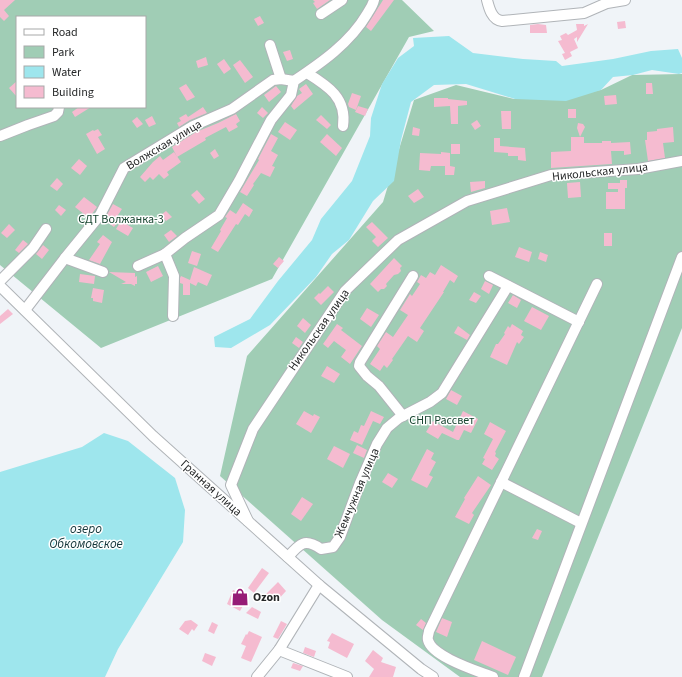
<svg xmlns="http://www.w3.org/2000/svg" width="682" height="677" font-family="'Source Sans 3',sans-serif">
<style>
.green{fill:#a0cdb5;fill-rule:evenodd}
.water{fill:#9ee6ed}
.building{fill:#f5bbd0}
.lines{fill:none;stroke-linecap:round;stroke-linejoin:round}
.minor-casing{stroke:#b0b4b8;stroke-width:12}
.minor{stroke:#fff;stroke-width:10}
.labels{text-anchor:middle;dominant-baseline:central;stroke-width:3;stroke-linejoin:round;paint-order:stroke}
.street-label{font-size:12px;fill:#262829;stroke:#fff}
.park-label{font-size:12px;fill:#184530;stroke:#fff}
.poi-label{font-size:12px;font-weight:bold;fill:#262829;stroke:#fff;text-anchor:start}
.water-label{font-size:13px;font-style:italic;fill:#14373b;stroke:#fff}
</style>
<rect width="100%" height="100%" fill="#f0f4f8"/>
<g class="green">
<path d="M0 0H402L434 31 409 37 272 279 101 348 0 265ZM17 17H145V107H17Z"/>
<path d="M682 74V328L542 677H460L382 620 220 476 247 356 383 202 414 100 456 85 514 99 601 90 632 75Z"/>
</g>
<g class="water">
<path d="M449 36 473 53 523 59 556 61 562 66 613 59 651 51 678 49 682 58V73L679 74 652 70 633 75 613 77 601 90 566 101 515 99 466 84 434 85 411 102 401 140 394 181 373 201 349 240 332 254 316 277 270 325 231 348 215 347 214 337 250 319 278 281 312 240 321 219 352 181 370 136 371 118 382 84 398 58 414 46 413 38Z"/>
<path d="M104 433 128 441 175 478 185 510 183 542 118 649 105 677H0V472L82 447Z"/>
</g>
<g class="building">
<path d="M0 0H15L4 10 9 16 4 21 0 17Z"/>
<path d="M313 0H330L317 9 313 3 315 2Z"/>
<path d="M383 0H394L371 31 366 27Z"/>
<path d="M260 16 264 23 258 26 254 19Z"/>
<path d="M625 21 626 28 618 29 617 22Z"/>
<path d="M538 24 546 25 547 33H530V25Z"/>
<path d="M576 24H584V26L588 24 577 42V37L574 39 578 48 570 52 572 56 565 60 562 54 565 53 558 41 562 40 560 36 566 33 568 35 577 30Z"/>
<path d="M290 50 293 59 287 61 283 52Z"/>
<path d="M206 57 208 65 198 68 196 61Z"/>
<path d="M224 59 231 69 224 74 217 64Z"/>
<path d="M240 60 253 77 245 83 233 65Z"/>
<path d="M17 81V97L9 88Z"/>
<path d="M646 83H652L653 94H646Z"/>
<path d="M186 84 195 97 187 101 179 88Z"/>
<path d="M306 84 313 94 294 110 291 106 297 96 302 93 299 89Z"/>
<path d="M276 86 281 92 269 102 264 95Z"/>
<path d="M352 93 361 96 356 110 349 107 348 104Z"/>
<path d="M616 95 617 104 605 105 604 96Z"/>
<path d="M434 98H448V99L467 101V105L458 106V124H451L450 106 434 107Z"/>
<path d="M358 106 368 109 365 116 355 112Z"/>
<path d="M79 107H91L75 117 72 112Z"/>
<path d="M203 107 207 113 190 120 179 127 177 123 181 121 179 118 186 114 188 117Z"/>
<path d="M262 107 268 113 263 118 257 113Z"/>
<rect x="568" y="109" width="8" height="9"/>
<path d="M501 111H511V129H502Z"/>
<path d="M236 114 240 121 236 124 238 127 229 132 226 127 205 138 206 140 177 157 172 147 196 132 218 123Z"/>
<path d="M321 115 331 125 327 129 316 120Z"/>
<path d="M152 116 156 124 149 127 145 120Z"/>
<path d="M137 117 143 124 137 128 132 121Z"/>
<path d="M477 120 481 126 475 130 471 124Z"/>
<path d="M285 122 297 130 290 140 278 132Z"/>
<path d="M578 123 583 124 585 127 580 137 577 128Z"/>
<path d="M413 127 420 129 419 136 412 135Z"/>
<path d="M673 127 674 142 663 143 665 158 648 161 645 140H647V132L657 131V129Z"/>
<path d="M98 129 102 135 98 137 105 149 97 154 86 134 93 130 94 131Z"/>
<path d="M271 134 278 138 271 151 278 155 272 166 275 167 270 177 261 173 253 184 254 185 247 196 240 192 259 160 258 159Z"/>
<path d="M327 134 342 148 336 156 320 142Z"/>
<path d="M571 137H584V143H602V141H611V143L630 142 631 154 624 155V151H611L612 164 551 168V152L571 151Z"/>
<path d="M494 138H500V146L525 148 526 161 518 160V156H508V153L494 152Z"/>
<rect x="451" y="144" width="9" height="10"/>
<path d="M215 149 219 156 214 159 210 153Z"/>
<path d="M174 152 181 162 167 172 169 175 164 179 159 174 153 180 150 177 145 182 140 177 153 162 160 156 163 160Z"/>
<path d="M441 152 450 153V166L455 167 454 175H445V166H431L430 171 419 170 420 153 441 154Z"/>
<path d="M79 159 87 166 80 175 71 168Z"/>
<path d="M57 178 63 184 57 191 50 186Z"/>
<path d="M620 180H627V188H625V209H606V192H618V189H608V183H620Z"/>
<path d="M485 181V188L471 192 470 182Z"/>
<path d="M580 182 581 197 568 198 567 183Z"/>
<path d="M418 189 424 197 414 203 408 196Z"/>
<path d="M197 190 205 199 199 204 191 195Z"/>
<path d="M84 197 97 207 89 218 75 207Z"/>
<path d="M243 203 253 210 249 217 245 214 238 225 236 224 218 252 211 248 221 231 220 230 227 218 225 217 230 210 236 214Z"/>
<path d="M113 204 122 209 114 221 117 223 114 227 104 220Z"/>
<path d="M59 205 66 210 61 216 55 210Z"/>
<path d="M507 208 510 222 492 225 490 211Z"/>
<path d="M166 211 172 217 166 221 161 215Z"/>
<path d="M121 221 133 228 128 236 116 229Z"/>
<path d="M372 222 388 238 378 247 372 241 376 237 366 227Z"/>
<path d="M9 224 15 230 7 238 1 233Z"/>
<path d="M171 230 177 236 169 242 164 235Z"/>
<rect x="604" y="233" width="8" height="13"/>
<path d="M103 235 112 242 100 264 89 260 100 244 97 242Z"/>
<path d="M23 240 28 244 19 253 15 250Z"/>
<path d="M43 245 49 250 42 259 36 254Z"/>
<path d="M519 247 532 252 529 262 515 257Z"/>
<path d="M192 251 201 254 197 266 188 263Z"/>
<path d="M540 252 548 255 546 262 538 259Z"/>
<path d="M279 257 284 261 278 268 273 264Z"/>
<path d="M394 258 402 266 400 268 401 271 398 274 394 275 386 284 387 286 384 289H381L378 292 370 284Z"/>
<path d="M441 265 458 276 454 283 450 280 443 292H444L420 328 424 331 417 342 408 336 392 359 393 360 387 368 384 365 380 371 370 364 380 349 377 346 386 332 393 337 408 315 400 310 410 294 412 296 420 284 417 282 421 275 426 278 430 272 435 275Z"/>
<path d="M158 266 163 276 151 282 146 272Z"/>
<path d="M194 267 212 275 207 286 198 282 196 286 190 283V295H183V284L180 283V278L181 276 190 280Z"/>
<path d="M109 272 135 273V277L137 276V284H135V286L131 284H121L126 282Z"/>
<path d="M80 274 95 276 94 284 79 282Z"/>
<path d="M485 281 493 285 489 294 481 289Z"/>
<path d="M328 286 334 292 321 305 314 298 319 293 320 294Z"/>
<path d="M93 288 104 290 102 303 93 301V298H91Z"/>
<path d="M474 292 481 296 476 303 469 300Z"/>
<path d="M513 295 521 300 517 308 508 303Z"/>
<path d="M532 307 549 316 541 330 524 321Z"/>
<path d="M367 308 379 315 371 327 360 319Z"/>
<path d="M8 309 13 314 0 324V316Z"/>
<path d="M303 318 311 325 305 333 297 326Z"/>
<path d="M337 324 343 328 341 330 362 346 350 364 341 357 346 350 334 341 328 348 323 344Z"/>
<path d="M512 324 523 331 521 335 524 337 519 344 517 342 507 365 490 357 496 344H498L505 334 504 333 508 326 510 328Z"/>
<path d="M458 326 470 335 467 340 454 333Z"/>
<path d="M296 337 303 342 299 348 292 343Z"/>
<path d="M327 366 340 374 334 383 321 376Z"/>
<path d="M451 390 462 396 457 405 446 399Z"/>
<path d="M304 411 313 416 314 414 320 417 311 433 296 424Z"/>
<path d="M371 411 384 417 380 424 373 421 362 445 350 440 354 431 358 433 361 425 364 426Z"/>
<path d="M463 411 478 419 471 433 464 430 459 440H457L442 433 438 439 426 432 433 421 453 432Z"/>
<path d="M490 422 506 431 495 452 496 453 495 456 499 459 492 470 482 464 485 459 483 458 493 439 484 434Z"/>
<path d="M357 445 367 450 364 458 353 453Z"/>
<path d="M334 446 350 454 343 468 327 459Z"/>
<path d="M427 449 434 453 431 459 436 462 429 475 433 477 427 488 411 480Z"/>
<path d="M388 473 398 479 392 488 382 482Z"/>
<path d="M478 476 491 485 472 513 474 515 469 524 455 517 465 499 464 498Z"/>
<path d="M302 497 313 504 301 521 291 514Z"/>
<path d="M537 529 542 531 538 540 532 538Z"/>
<path d="M262 568 269 573 254 593 248 588Z"/>
<path d="M278 582 286 591 276 602 273 599 272 601 266 594Z"/>
<path d="M233 590 248 597 240 611 227 604Z"/>
<path d="M252 607 261 612 258 619 246 613Z"/>
<path d="M442 618 452 622 447 637 436 632Z"/>
<path d="M421 619 426 623 423 630 416 625Z"/>
<path d="M191 620 198 625 194 631 192 629 188 635 179 629 185 621Z"/>
<path d="M281 621 287 624 278 639 273 637Z"/>
<path d="M212 622 218 625 214 634 208 631Z"/>
<path d="M249 631 262 637 251 662 241 658 246 646 241 644 246 634 247 635Z"/>
<path d="M332 633 354 644 347 658 328 648 330 642 327 641Z"/>
<path d="M482 641 516 657 508 675 474 660Z"/>
<path d="M305 647 316 651 314 657 303 653Z"/>
<path d="M373 650 383 658 381 662 396 667 393 677H369L374 669 365 661Z"/>
<path d="M205 653 216 657 212 666 202 661Z"/>
<path d="M293 663 303 666 300 671 291 668Z"/>
</g>
<g class="lines">
<g class="minor-casing">
<g id="minor">
<path d="M487 0C489 8 492 20 502 21L584 13 607 3 625 0"/>
<path d="M321 14 342 0"/>
<path d="M270 45 281 79"/>
<path d="M307 73C328 86 347 98 343 126"/>
<path d="M0 136 28 125 54 116 58 112 59 107"/>
<path d="M165 254 174 276 173 316"/>
<path d="M65 258 103 272"/>
<path d="M138 266 165 254 185 238 219 215 239 181 271 120 291 95 294 81C321 63 350 43 367 14 370 9 373 5 374 0"/>
<path d="M489 276 579 322"/>
<path d="M0 281 33 248 46 229"/>
<path d="M0 286 153 436 319 585 421 669 433 677"/>
<path d="M25 310 65 258 100 215 124 168 193 126 232 109 273 80 281 79 294 81"/>
<path d="M403 416 379 386 367 376 359 366 360 362 413 276"/>
<path d="M501 482 581 523"/>
<path d="M248 521 231 485 253 429 345 291 398 240 467 201 551 175 638 169 682 161"/>
<path d="M288 557C300 543 305 538 321 549L333 547 340 537 360 483 377 444 387 428 399 418 430 402 442 393 508 286"/>
<path d="M279 650 347 677"/>
<path d="M257 677 279 650 319 585"/>
<path d="M493 677C478 671 432 657 428 640 427 637 429 633 429 631L597 284"/>
<path d="M524 677 682 257"/>
</g>
</g>
<use href="#minor" class="minor"/>
</g>
<defs>
<g id="shop-bare" transform="scale(1.38)"><path d="M-5-2.5h2.3a2.7 3.5 0 0 1 5.4 0H5L5.5 6h-11ZM-1.5-2.5h3a1.5 2.3 0 0 0-3 0Z" fill="#961c76" stroke="#fff" stroke-width="2.5" paint-order="stroke"/></g>
</defs>
<g fill-rule="evenodd">
<use href="#shop-bare" x="240" y="597"/>
</g>
<g class="labels">
<g class="street-label">
<text transform="translate(164 145) rotate(-31)">Волжская улица</text>
<text transform="translate(600 172) rotate(-6)">Никольская улица</text>
<text transform="translate(319 330) rotate(-55)">Никольская улица</text>
<text transform="translate(211 488) rotate(42)">Гранная улица</text>
<text transform="translate(357 493) rotate(-67)">Жемчужная улица</text>
</g>
<g class="park-label">
<text x="121" y="219">СДТ Волжанка-3</text>
<text x="442" y="420">СНП Рассвет</text>
</g>
<g class="poi-label">
<text x="253" y="597">Ozon</text>
</g>
<g class="water-label">
<text x="86" y="529">озеро<tspan x="86" dy="15">Обкомовское</tspan></text>
</g>
</g>
<rect x="16" y="16" width="130" height="92" fill="#ffffff" stroke="#a8a9a9"/>
<rect x="24" y="29" width="20" height="6" fill="#ffffff" stroke="#a8a9a9"/>
<text x="52" y="36" font-size="12" fill="#262829">Road</text>
<rect x="24" y="46" width="20" height="12" fill="#a0cdb5" stroke="#a8a9a9"/>
<text x="52" y="56" font-size="12" fill="#262829">Park</text>
<rect x="24" y="66" width="20" height="12" fill="#9ee6ed" stroke="#a8a9a9"/>
<text x="52" y="76" font-size="12" fill="#262829">Water</text>
<rect x="24" y="86" width="20" height="12" fill="#f5bbd0" stroke="#a8a9a9"/>
<text x="52" y="96" font-size="12" fill="#262829">Building</text>
</svg>
